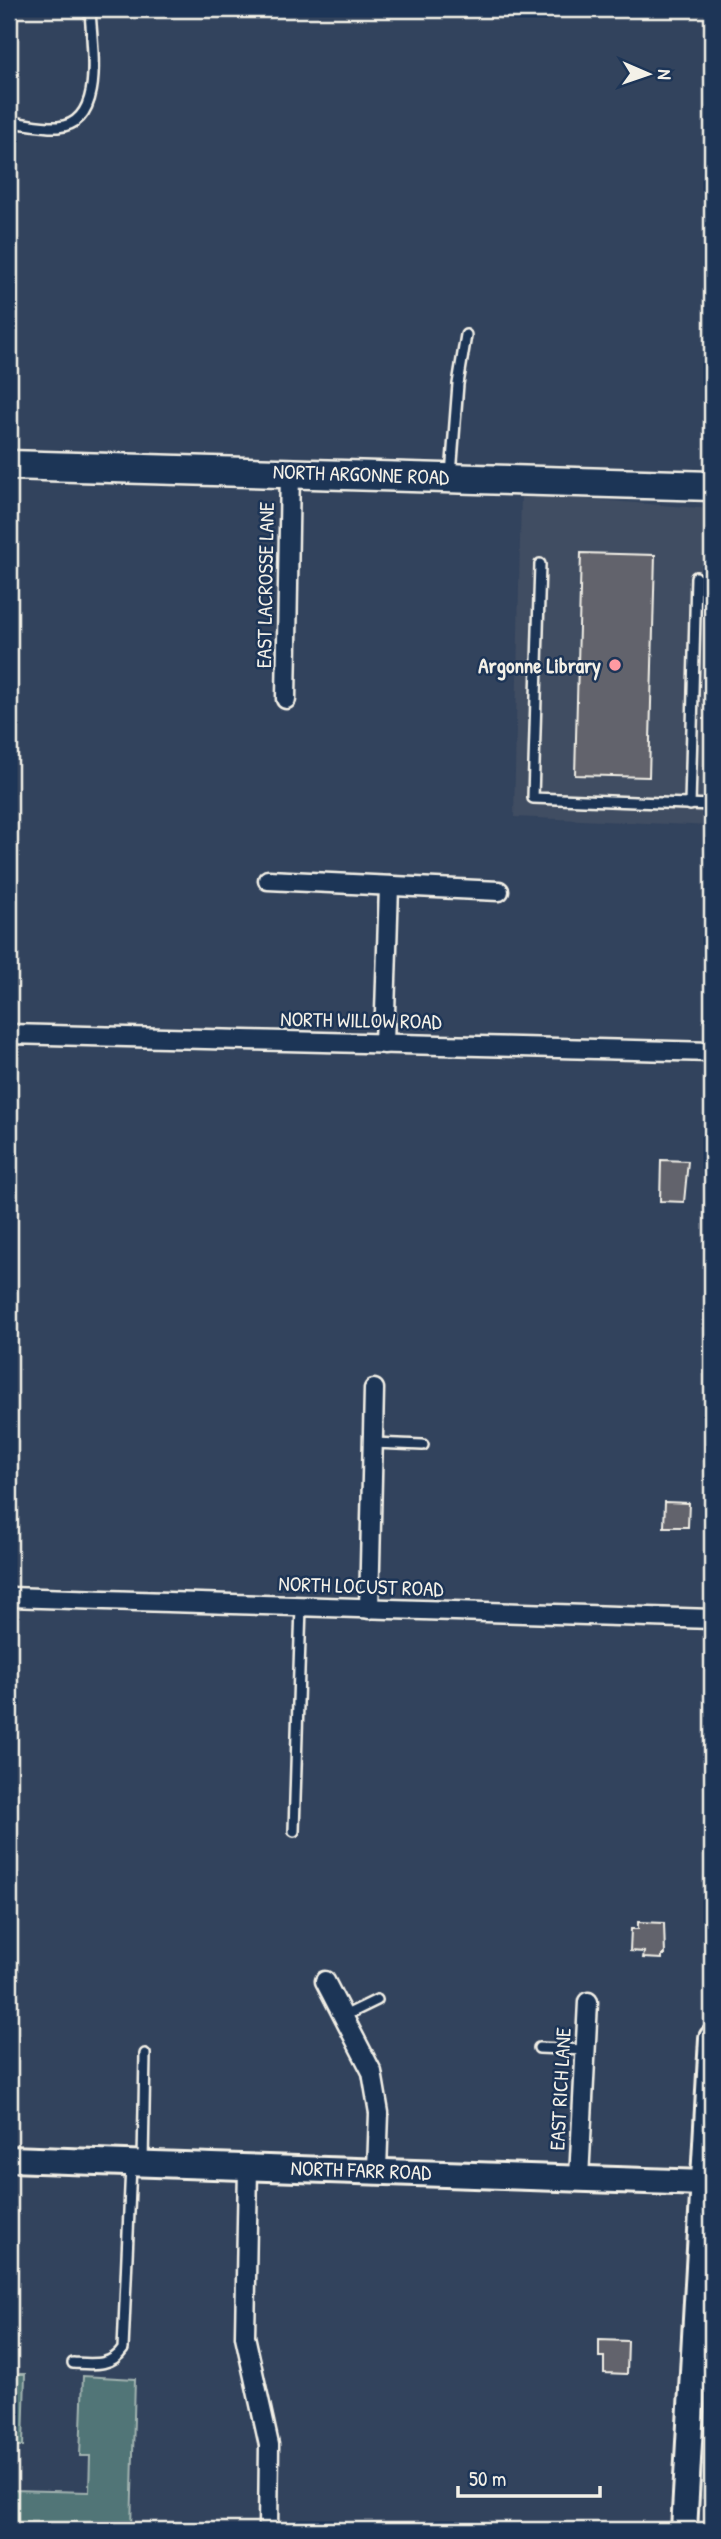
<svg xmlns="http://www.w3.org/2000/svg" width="721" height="2539" font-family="'Patrick Hand',sans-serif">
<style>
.built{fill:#404d62}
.green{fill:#517577;stroke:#a2b3b0;stroke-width:2}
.building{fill:#62636c;stroke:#f4f1e8;stroke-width:2}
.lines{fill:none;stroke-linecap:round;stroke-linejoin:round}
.lane-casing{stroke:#f4f1e8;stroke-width:14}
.street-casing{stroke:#f4f1e8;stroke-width:23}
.secondary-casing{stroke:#f4f1e8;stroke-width:30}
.primary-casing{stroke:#f4f1e8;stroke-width:33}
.lane{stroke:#1d3557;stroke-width:9}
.street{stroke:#1d3557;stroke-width:18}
.secondary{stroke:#1d3557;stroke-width:24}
.primary{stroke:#1d3557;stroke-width:28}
.poi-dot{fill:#ff9aa2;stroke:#1d3557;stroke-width:2.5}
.labels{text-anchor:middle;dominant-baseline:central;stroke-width:5;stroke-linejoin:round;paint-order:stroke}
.street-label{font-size:21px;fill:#f4f1e8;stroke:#1d3557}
.poi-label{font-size:21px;font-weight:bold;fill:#f4f1e8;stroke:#1d3557;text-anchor:end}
</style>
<rect width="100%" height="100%" fill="#32435d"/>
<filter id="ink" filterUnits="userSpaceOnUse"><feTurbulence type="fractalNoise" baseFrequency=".0143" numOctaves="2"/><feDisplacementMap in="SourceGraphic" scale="14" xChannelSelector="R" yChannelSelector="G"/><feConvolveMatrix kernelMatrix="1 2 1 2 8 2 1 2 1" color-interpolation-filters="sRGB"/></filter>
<g filter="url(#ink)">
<path class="built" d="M521 494 712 509V826L514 817Z"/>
<g class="green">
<path d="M712 2323V2498H703Z"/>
<path d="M9 2374H25L23 2446H13L12 2490 89 2492 90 2456H80L83 2376 135 2379 131 2530H9Z"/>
</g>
<g class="building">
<path d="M581 553 655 555 649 777 575 775Z"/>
<path d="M661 1160 688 1161 684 1202 660 1201Z"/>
<path d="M665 1502 689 1503 688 1527H664Z"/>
<path d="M638 1922 664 1923 665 1955H662V1959L643 1958 644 1952 630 1951 631 1929H638Z"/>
<path d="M599 2340 628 2341 627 2374 604 2373V2357H599Z"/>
</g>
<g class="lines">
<g class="lane-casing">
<g id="lane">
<path d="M9 122C24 123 42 128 58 127 107 123 91 43 90 9"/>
<path d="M451 475 458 384 466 335"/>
<path d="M540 564 533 798 712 805"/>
<path d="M690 805 696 577"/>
<path d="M373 1443 423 1445"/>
<path d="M294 1831 301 1606"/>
<path d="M344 2016 377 2000"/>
<path d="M539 2048 585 2050"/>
<path d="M143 2162 145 2054"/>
<path d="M73 2363C93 2364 111 2367 123 2349L131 2165"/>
</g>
</g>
<g class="street-casing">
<g id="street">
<path d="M286 699 290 471"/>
<path d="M268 880 499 891"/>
<path d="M9 1034 712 1052"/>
<path d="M384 1044 389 886"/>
<path d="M9 1597 712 1619"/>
<path d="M369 1609 374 1389"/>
<path d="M325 1981 372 2072 379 2113 377 2170"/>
<path d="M248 2167 245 2336 269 2445 268 2530"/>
<path d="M579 2178 588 2002"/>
</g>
</g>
<g class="secondary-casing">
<g id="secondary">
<path d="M9 2159 704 2183"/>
<path d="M684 2530 712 2038"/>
</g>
</g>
<g class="primary-casing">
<path id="primary" d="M9 465 712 486"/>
</g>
<use href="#lane" class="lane"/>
<use href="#street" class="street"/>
<use href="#secondary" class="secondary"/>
<use href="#primary" class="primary"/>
</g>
</g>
<circle class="poi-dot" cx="615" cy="665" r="7"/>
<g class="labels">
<g class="street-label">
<text transform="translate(361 474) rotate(2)">NORTH ARGONNE ROAD</text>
<text transform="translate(265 585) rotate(-89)">EAST LACROSSE LANE</text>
<text transform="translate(361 1020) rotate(1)">NORTH WILLOW ROAD</text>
<text transform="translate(361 1586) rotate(2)">NORTH LOCUST ROAD</text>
<text transform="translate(560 2089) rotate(-87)">EAST RICH LANE</text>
<text transform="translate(361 2170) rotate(2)">NORTH FARR ROAD</text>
</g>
<g class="poi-label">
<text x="601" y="665">Argonne Library</text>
</g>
</g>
<rect width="721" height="2539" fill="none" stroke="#1d3557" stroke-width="35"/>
<rect x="18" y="18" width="686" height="2504" fill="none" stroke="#f4f1e8" stroke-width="2.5" filter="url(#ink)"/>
<g transform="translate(648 74) rotate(92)" stroke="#1d3557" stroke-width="5" paint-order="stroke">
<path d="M0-5L12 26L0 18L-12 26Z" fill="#f4f1e8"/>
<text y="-10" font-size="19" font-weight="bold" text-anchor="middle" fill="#f4f1e8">N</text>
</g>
<path d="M458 2486v10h142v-10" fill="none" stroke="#f4f1e8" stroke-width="3.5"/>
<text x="469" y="2486" font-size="21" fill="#f4f1e8" stroke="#1d3557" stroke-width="5" paint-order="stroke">50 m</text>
</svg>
